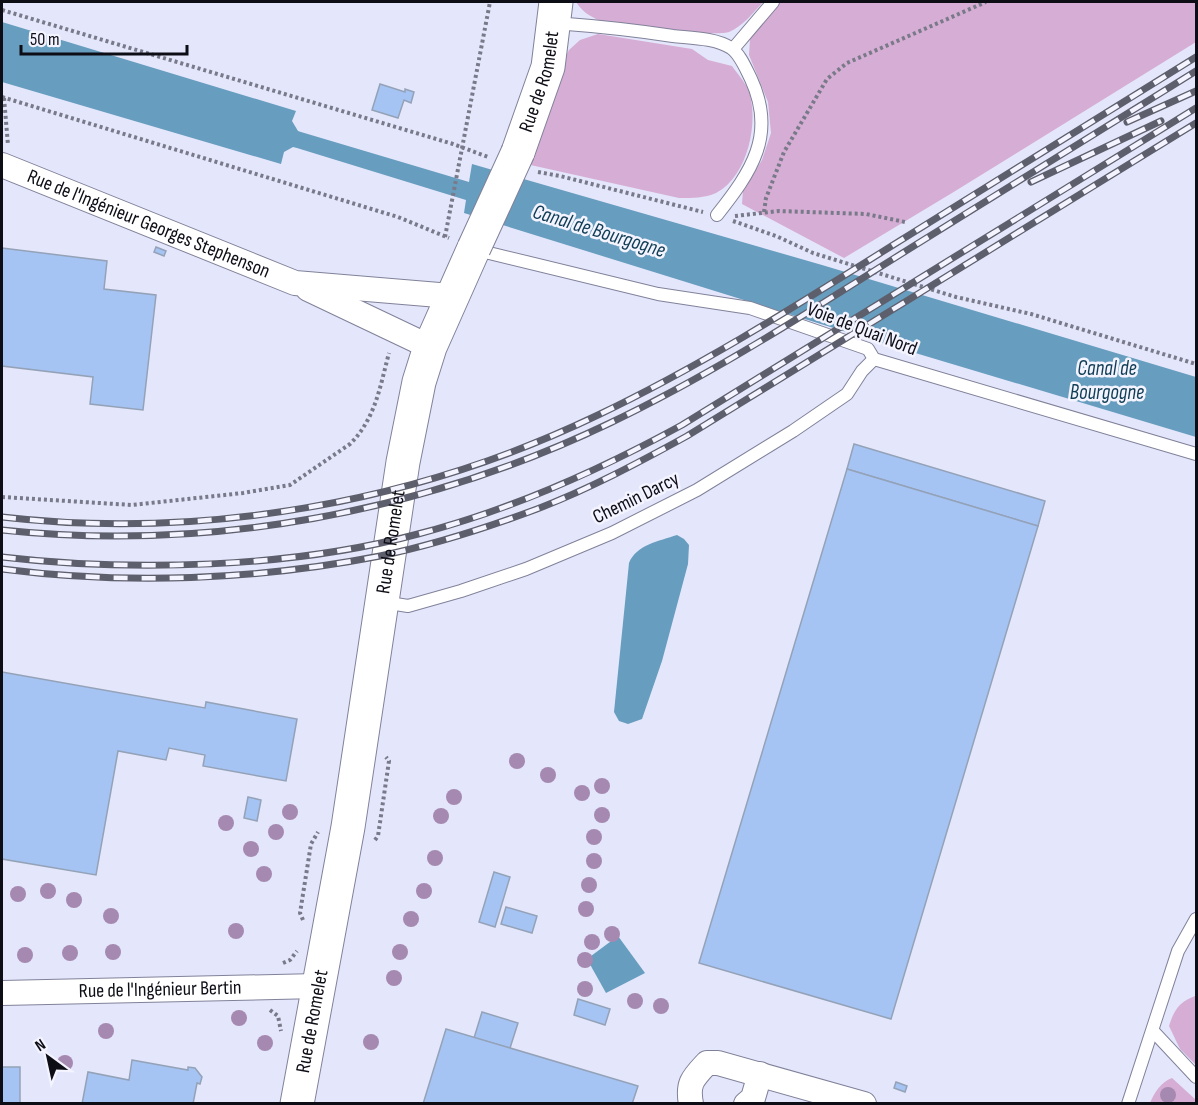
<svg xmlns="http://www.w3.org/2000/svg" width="1198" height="1105" font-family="'Sofia Sans Condensed',sans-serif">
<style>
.green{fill:#d6add4}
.water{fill:#679dbe}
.building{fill:#a5c4f3;stroke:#94a2b8;stroke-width:1.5}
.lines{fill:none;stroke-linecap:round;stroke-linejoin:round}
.lane-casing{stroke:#80829a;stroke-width:14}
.street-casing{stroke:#80829a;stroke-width:26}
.secondary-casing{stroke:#80829a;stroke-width:35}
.path{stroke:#797a89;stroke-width:4;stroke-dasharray:3 3;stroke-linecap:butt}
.lane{stroke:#fff;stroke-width:12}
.street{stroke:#fff;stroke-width:24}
.secondary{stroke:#fff;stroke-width:33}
.rail-casing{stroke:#5e5f6c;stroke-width:7}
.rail{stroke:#f3f4ff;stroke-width:4.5;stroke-dasharray:14;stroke-linecap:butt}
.secondary-bridge-casing{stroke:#80829a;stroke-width:35;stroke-linecap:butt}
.secondary-bridge{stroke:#fff;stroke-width:33}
.tree{fill:#a689b0}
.labels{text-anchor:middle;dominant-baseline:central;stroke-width:5;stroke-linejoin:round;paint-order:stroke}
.street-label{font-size:20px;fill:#0d0d16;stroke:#f3f4ff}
.water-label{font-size:21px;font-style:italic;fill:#103d55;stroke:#f3f4ff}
</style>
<rect width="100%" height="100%" fill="#e4e6fb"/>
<g class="green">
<path d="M576 2H763C753 13 743 26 729 32 716 37 616 26 601 21 590 17 582 11 576 2Z"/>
<path d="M779 2H1196V42L952 193 844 258 742 204 743 190 762 160 771 133 768 102 749 55 750 39Z"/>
<path d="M598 34 692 49 708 60 732 66C737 73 744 81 748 89 760 120 748 177 716 193 704 198 693 198 679 198L526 164 560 67 569 50 580 40Z"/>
<path d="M1195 996H1196V1065L1180 1049 1169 1026C1174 1010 1179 1002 1195 996Z"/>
<path d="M1172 1078 1196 1100V1103H1150C1154 1093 1161 1082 1172 1078Z"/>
</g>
<g class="water">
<path d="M2 22 296 111 292 121 298 131 301 132 469 182 472 164 822 265 1196 377V437L882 343 464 213 466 200 297 148 293 147 284 152 281 164 2 82Z"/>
<path d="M677 535 684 539 689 545 688 564 662 661 642 719 628 724 619 721 614 712 629 563C636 545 659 541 677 535Z"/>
<path d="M618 936 645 973 606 993 587 959Z"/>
</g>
<g class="building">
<path d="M380 84 405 92V89L414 92 411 103 404 100 398 118 372 110Z"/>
<path d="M156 247 166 251 164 256 154 252Z"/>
<path d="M2 248 107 261 104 289 156 295 143 410 90 404 93 377 2 366Z"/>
<path d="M854 444 1045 501 1038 526 847 469Z"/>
<path d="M847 469 1038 526 891 1019 699 963Z"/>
<path d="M2 672 205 708 206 702 297 719 286 781 203 766 205 755 169 748 166 760 118 751 96 875 2 859Z"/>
<path d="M248 797 261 800 257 821 244 818Z"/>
<path d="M494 872 510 877 495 927 479 922Z"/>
<path d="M506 907 537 916 532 933 501 924Z"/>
<path d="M578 999 610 1009 605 1025 574 1015Z"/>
<path d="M482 1012 518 1023 510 1048 474 1038Z"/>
<path d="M446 1029 638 1086 632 1104H423Z"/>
<path d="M132 1060 188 1070V1067L195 1068 202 1077 200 1084 197 1083 193 1104H82L88 1072 129 1080Z"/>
<rect x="2" y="1067" width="18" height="37"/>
<path d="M896 1082 907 1086 905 1092 894 1088Z"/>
</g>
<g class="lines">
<g class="lane-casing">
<g id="lane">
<path d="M555 23C595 26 634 30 673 36 692 38 715 38 731 48 740 54 746 69 751 79 777 135 751 172 717 215"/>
<path d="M733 49 773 2"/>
<path d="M475 248 489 253 658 294 750 308 868 349 874 359 1196 454"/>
<path d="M383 602 408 606 461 591 526 569 612 533 697 490 793 431 847 394 862 371 874 359"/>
<path d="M1153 1031 1196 1077"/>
<path d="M1128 1104 1178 951 1196 919"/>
</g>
</g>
<g class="street-casing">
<g id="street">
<path id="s1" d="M2 165 295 283 451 296"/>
<path d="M308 289 430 347"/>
<path id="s2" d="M2 993 318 986"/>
<path d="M691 1104C687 1083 693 1078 707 1063H718L864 1104"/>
<path d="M746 1104 753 1098 760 1074"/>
</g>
</g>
<g class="secondary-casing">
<g id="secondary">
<path id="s3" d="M518 152 548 67 556 2"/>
<path id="s4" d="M297 1104 348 827 403 462 419 382 430 347 474 248"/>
</g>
</g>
<g class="path">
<path d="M2 10 453 144 488 157"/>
<path d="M2 97 398 217 449 238"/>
<path d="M4 98 8 145"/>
<path d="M538 172 560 176 703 212"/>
<path d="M764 212 766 198 784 152 827 79 847 63 986 2"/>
<path d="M735 216 779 211 866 214 905 222"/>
<path d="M733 221 776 236 813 253 956 297 1031 314 1196 364"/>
<path d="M445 237 490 2"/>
<path d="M2 497 132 505 243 493 290 485 350 444C376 418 380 386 389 353"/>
<path d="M375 840 378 836 389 761 386 757"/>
<path d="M303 920 300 913 311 844 318 832"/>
<path d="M283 963 290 960 297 951"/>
<path d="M270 1010 278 1016 281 1031"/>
</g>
<use href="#lane" class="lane"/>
<use href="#street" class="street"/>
<use href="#secondary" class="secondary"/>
<g class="rail-casing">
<g id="rail">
<path d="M1127 122 1196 91"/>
<path d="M1031 182 1161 121"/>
<path d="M2 517C203 540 415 503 598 415 705 364 805 300 906 237 1002 177 1100 117 1196 57"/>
<path d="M2 530C209 552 422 513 610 423 717 372 816 307 917 244 1010 186 1103 129 1196 71"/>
<path d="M2 557C131 572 292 568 418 534 511 510 598 471 682 425L1196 108"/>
<path d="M2 569C126 585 257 580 380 556 433 545 486 528 537 509 589 489 638 463 687 436L1196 123"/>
</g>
</g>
<use href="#rail" class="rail"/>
<g class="secondary-bridge-casing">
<path id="secondary-bridge" d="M474 248 518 152"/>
</g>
<use href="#secondary-bridge" class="secondary-bridge"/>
</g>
<g class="tree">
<circle cx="517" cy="761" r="8"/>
<circle cx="548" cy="775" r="8"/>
<circle cx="602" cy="786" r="8"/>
<circle cx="582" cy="793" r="8"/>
<circle cx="454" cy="797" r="8"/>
<circle cx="290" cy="812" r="8"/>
<circle cx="602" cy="815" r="8"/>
<circle cx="441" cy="816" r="8"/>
<circle cx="226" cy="823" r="8"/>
<circle cx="276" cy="832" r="8"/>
<circle cx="594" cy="837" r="8"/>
<circle cx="251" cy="849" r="8"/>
<circle cx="435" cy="858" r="8"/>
<circle cx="594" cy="861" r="8"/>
<circle cx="264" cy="874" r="8"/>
<circle cx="589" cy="885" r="8"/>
<circle cx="48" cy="891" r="8"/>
<circle cx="424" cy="891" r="8"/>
<circle cx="18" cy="894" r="8"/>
<circle cx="74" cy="900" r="8"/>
<circle cx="586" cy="909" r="8"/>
<circle cx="111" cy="916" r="8"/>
<circle cx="411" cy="919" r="8"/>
<circle cx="236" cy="931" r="8"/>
<circle cx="612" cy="934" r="8"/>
<circle cx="592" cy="942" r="8"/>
<circle cx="113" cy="952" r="8"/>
<circle cx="400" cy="952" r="8"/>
<circle cx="70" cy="953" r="8"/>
<circle cx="25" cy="955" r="8"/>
<circle cx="585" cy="960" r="8"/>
<circle cx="394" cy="978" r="8"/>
<circle cx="585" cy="989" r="8"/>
<circle cx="635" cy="1001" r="8"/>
<circle cx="661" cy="1006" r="8"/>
<circle cx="239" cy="1018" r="8"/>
<circle cx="106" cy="1031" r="8"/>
<circle cx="371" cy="1042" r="8"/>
<circle cx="265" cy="1043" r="8"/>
<circle cx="65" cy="1063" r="8"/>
<circle cx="1168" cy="1095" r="8"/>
</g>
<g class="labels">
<g class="street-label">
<text stroke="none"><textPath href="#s3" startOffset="74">Rue de Romelet</textPath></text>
<text stroke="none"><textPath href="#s1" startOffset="158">Rue de l'Ingénieur Georges Stephenson</textPath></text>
<text transform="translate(862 329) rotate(21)">Voie de Quai Nord</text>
<text transform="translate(636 498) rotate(-26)">Chemin Darcy</text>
<text stroke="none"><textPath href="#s4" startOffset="570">Rue de Romelet</textPath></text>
<text stroke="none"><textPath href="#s2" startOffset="158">Rue de l'Ingénieur Bertin</textPath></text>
<text stroke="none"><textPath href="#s4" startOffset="84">Rue de Romelet</textPath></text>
</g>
<g class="water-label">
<text transform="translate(599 231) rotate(17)">Canal de Bourgogne</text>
<text x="1107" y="368">Canal de<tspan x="1107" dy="24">Bourgogne</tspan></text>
</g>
</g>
<rect width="1198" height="1105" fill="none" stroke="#0d0d16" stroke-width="6"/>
<g transform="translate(48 1057) rotate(327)" stroke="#f3f4ff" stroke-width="4.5" paint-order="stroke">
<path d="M0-4.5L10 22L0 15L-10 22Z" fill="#0d0d16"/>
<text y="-9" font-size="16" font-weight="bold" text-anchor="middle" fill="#0d0d16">N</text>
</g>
<path d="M21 45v9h166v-9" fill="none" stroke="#0d0d16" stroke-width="3"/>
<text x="30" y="45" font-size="18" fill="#0d0d16" stroke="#f3f4ff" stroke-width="4.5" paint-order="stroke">50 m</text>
</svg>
